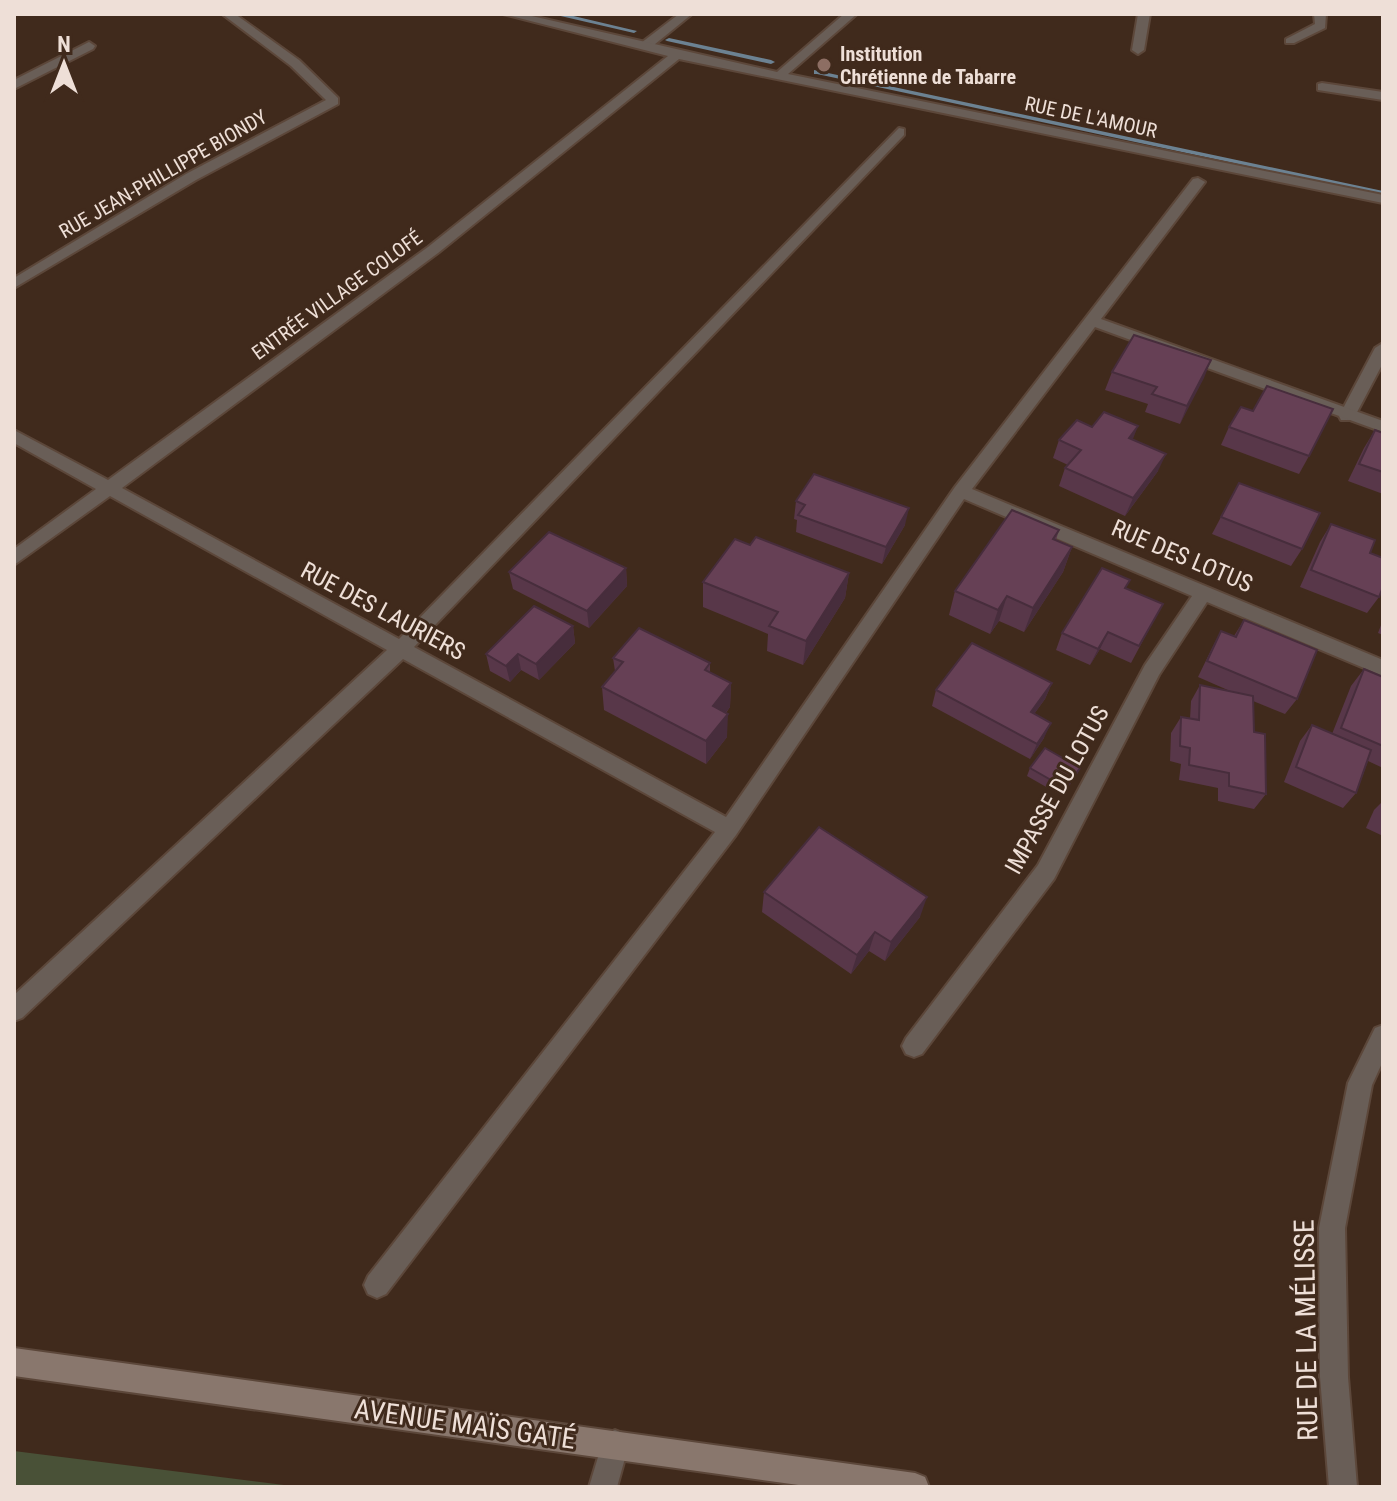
<svg xmlns="http://www.w3.org/2000/svg" width="1397" height="1501" font-family="'Roboto Condensed',sans-serif">
<style>
.green{fill:#495137}
.lines{fill:none;stroke-linecap:round;stroke-linejoin:round}
.stream{fill:#6c8292;fill-rule:evenodd}
.lane-casing{stroke:#5c473a;stroke-width:4}
.street-casing{stroke:#5c473a;stroke-width:4}
.secondary-casing{stroke:#5c473a;stroke-width:4}
.lane{fill:#695e57;fill-rule:evenodd}
.street{fill:#695e57;fill-rule:evenodd}
.secondary{fill:#89776d;fill-rule:evenodd}
.wall{fill:#583749}
.shaded-wall{fill:#472d3c}
.building{fill:#664055;stroke:#472d3c;stroke-width:2}
.education-dot{fill:#8d6e63;stroke:#402a1c;stroke-width:3}
.labels{text-anchor:middle;dominant-baseline:central;stroke-width:6;stroke-linejoin:round;paint-order:stroke}
.far-poi-label{font-size:20px;font-weight:bold;fill:#eedfd7;stroke:#402a1c;text-anchor:start}
.far-street-label{font-size:20px;fill:#eedfd7;stroke:#402a1c}
.street-label{font-size:24px;fill:#eedfd7;stroke:#402a1c}
.near-street-label{font-size:28px;fill:#eedfd7;stroke:#402a1c}
</style>
<rect width="100%" height="100%" fill="#402a1c"/>
<path class="green" d="M14 1451 300 1487H14Z"/>
<g class="lines">
<g class="stream">
<path d="M552 14H565L637 31 634 33Z"/>
<path d="M669 38 771 60 775 62 771 64 667 41 665 40Z"/>
<path d="M814 70 1383 191V195L817 74H814Z"/>
</g>
<g class="lane-casing">
<g id="lane">
<path d="M679 14H692L649 49H641V43Z"/>
<path d="M1138 14H1150L1144 50 1138 54 1132 50Z"/>
<path d="M1314 14H1326L1325 28 1294 43H1286V39L1315 24Z"/>
<path d="M1322 83 1383 92V100L1318 90V84Z"/>
<path d="M1383 343V363L1355 416 1353 420H1341L1339 416 1375 348Z"/>
</g>
</g>
<g class="street-casing">
<g id="street">
<path d="M222 14H235L299 60 338 98V104L196 180 14 288V278L186 174 326 100 291 66Z"/>
<path d="M503 14H523L777 72 844 14H857L788 74 1383 195V203L679 59 438 253 122 488 399 639 899 128 904 129V135L414 647 726 817 955 487 1193 179 1198 178 1205 182 1101 319 1383 421V432L1095 327 972 489 1383 660V676L1207 602 1159 675 1054 879 922 1054 914 1057 906 1054 902 1046 906 1038 1038 865 1145 665 1192 596 964 499 736 835 386 1294 377 1298 368 1294 364 1285 368 1276 715 832 403 659 22 1018 14 1021V995L387 650 110 496 14 565V549L96 489 14 443V430L108 480 428 247 668 56Z"/>
<path d="M89 42 95 46 93 49 14 89V80Z"/>
<path d="M1383 1025V1061L1372 1085 1345 1228 1348 1377 1357 1487H1329L1320 1377 1319 1228 1348 1083 1375 1028Z"/>
<path d="M615 1430 625 1434 629 1444 617 1487H589L605 1434Z"/>
</g>
</g>
<g class="secondary-casing">
<path id="secondary" d="M14 1348 915 1473 925 1477 929 1487H813L14 1376Z"/>
</g>
<use href="#lane" class="lane"/>
<use href="#street" class="street"/>
<use href="#secondary" class="secondary"/>
</g>
<g class="wall">
<path d="M1211 360 1180 424 1145 412 1148 404 1105 390 1112 372Z"/>
<path d="M1092 427 1133 440 1158 471 1125 516 1059 486 1065 468 1068 465 1053 458 1059 440Z"/>
<path d="M1229 427 1309 456 1299 474 1221 445Z"/>
<path d="M1375 430 1383 433V494L1348 481 1364 448Z"/>
<path d="M1239 483 1302 549 1291 566 1212 534Z"/>
<path d="M796 501 905 525 882 564 796 532 797 520 794 519Z"/>
<path d="M1331 524 1370 553 1379 597 1367 613 1300 587 1320 542Z"/>
<path d="M1059 530 1056 540 1072 547 1063 572 1024 632 999 621 990 634 949 615 955 591Z"/>
<path d="M750 545 849 573 845 598 803 665 767 651 768 634 703 607V582Z"/>
<path d="M626 568 627 586 589 628 513 589 509 572Z"/>
<path d="M1126 588 1154 620 1131 663 1100 649 1090 665 1056 650 1062 633Z"/>
<path d="M1244 620 1297 699 1285 714 1253 701 1254 732 1266 794 1254 809 1218 801V788L1179 780 1181 764 1170 761 1171 733 1181 717 1190 719 1191 701 1200 685 1230 691 1198 677 1212 648 1221 631 1234 636Z"/>
<path d="M1383 620V635L1378 633Z"/>
<path d="M573 626 575 643 539 680 521 670 510 682 490 671 486 654Z"/>
<path d="M613 658 710 663V672L731 683 730 707 726 713 727 737 706 764 604 710 602 687 615 671Z"/>
<path d="M1364 669 1383 677V768L1368 761 1356 793 1343 808 1284 782 1300 741 1312 725 1332 734 1351 686Z"/>
<path d="M1052 683 1045 699 1034 714 1044 738 1030 759 932 706 936 690Z"/>
<path d="M1030 768H1080L1076 776 1062 796 1027 776Z"/>
<path d="M1383 801V836L1366 828 1374 810Z"/>
<path d="M764 892 920 917 885 961 869 951 851 974 762 912Z"/>
</g>
<g class="shaded-wall">
<path d="M1211 360 1204 378 1180 424 1187 406Z"/>
<path d="M1138 426 1131 444 1129 438Z"/>
<path d="M1166 454 1158 471 1125 516 1133 498Z"/>
<path d="M909 508 905 525 882 564 886 547Z"/>
<path d="M1072 547 1063 572 1024 632 1033 608Z"/>
<path d="M626 568 627 586 589 628 587 611Z"/>
<path d="M849 573 845 598 803 665 806 641Z"/>
<path d="M1007 596 999 621 990 634 998 610Z"/>
<path d="M573 626 575 643 539 680 536 664Z"/>
<path d="M1108 632 1100 649 1090 665 1098 649Z"/>
<path d="M518 654 521 670 510 682 506 666Z"/>
<path d="M731 683 730 707 712 730 713 706Z"/>
<path d="M1052 683 1045 699 1024 728 1031 712Z"/>
<path d="M728 714 727 737 706 764V741Z"/>
<path d="M1051 723 1044 738 1030 759 1037 744Z"/>
<path d="M1080 768 1076 776 1062 796 1065 788Z"/>
<path d="M927 897 920 917 885 961 891 942Z"/>
<path d="M875 932 869 951 851 974 857 955Z"/>
</g>
<g class="building">
<path d="M1134 335 1211 360 1187 406 1152 394 1157 387 1112 372Z"/>
<path d="M1267 386 1333 409 1309 456 1229 427 1241 407 1253 411Z"/>
<path d="M1104 412 1138 426 1129 438 1166 454 1133 498 1065 468 1081 450 1059 440 1077 420 1092 427Z"/>
<path d="M1375 430 1383 433V472L1359 464Z"/>
<path d="M814 474 909 508 886 547 798 515 805 505 796 501Z"/>
<path d="M1239 483 1320 513 1302 549 1221 517Z"/>
<path d="M1012 510 1059 530 1053 539 1072 547 1033 608 1007 596 998 610 955 591Z"/>
<path d="M1331 524 1375 540 1370 553 1383 558V587L1379 597 1311 570Z"/>
<path d="M549 532 626 568 587 611 509 572Z"/>
<path d="M756 537 849 573 806 641 769 626 778 612 703 582 735 539 750 545Z"/>
<path d="M1102 568 1130 580 1125 588 1163 604 1139 646 1108 632 1098 649 1062 633Z"/>
<path d="M534 606 573 626 536 664 518 654 506 666 486 654Z"/>
<path d="M1244 620 1317 650 1297 699 1207 661 1221 631 1236 637Z"/>
<path d="M639 628 710 663 705 670 731 683 713 706 728 714 706 741 602 687 623 662 613 658Z"/>
<path d="M972 643 1052 683 1031 712 1051 723 1037 744 936 690Z"/>
<path d="M1364 669 1383 677V746L1341 728Z"/>
<path d="M1200 685 1253 696 1254 732 1265 734 1266 794 1229 786V773L1189 765 1190 748 1180 746 1181 717 1199 720Z"/>
<path d="M1312 725 1371 750 1356 793 1296 767Z"/>
<path d="M1045 748 1080 768 1065 788 1030 768Z"/>
<path d="M819 827 927 897 891 942 875 932 857 955 764 892Z"/>
</g>
<circle class="education-dot" cx="824" cy="65" r="8"/>
<g class="labels">
<g class="far-poi-label">
<text x="840" y="54">Institution<tspan x="840" dy="23">Chrétienne de Tabarre</tspan></text>
</g>
<g class="far-street-label">
<text transform="translate(1091 117) rotate(12)">RUE DE L'AMOUR</text>
<text transform="translate(163 174) rotate(-30)">RUE JEAN-PHILLIPPE BIONDY</text>
<text transform="translate(337 295) rotate(-36)">ENTRÉE VILLAGE COLOFÉ</text>
</g>
<g class="street-label">
<text transform="translate(1182 556) rotate(23)">RUE DES LOTUS</text>
<text transform="translate(383 611) rotate(28)">RUE DES LAURIERS</text>
<text transform="translate(1057 790) rotate(-61)">IMPASSE DU LOTUS</text>
</g>
<g class="near-street-label">
<text transform="translate(1306 1330) rotate(-91)">RUE DE LA MÉLISSE</text>
<text transform="translate(465 1424) rotate(8)">AVENUE MAÏS GATÉ</text>
</g>
</g>
<rect width="1397" height="1501" fill="none" stroke="#eedfd7" stroke-width="32"/>
<g transform="translate(64 64)" stroke="#402a1c" stroke-width="6" paint-order="stroke">
<path d="M0-6L14 30L0 20L-14 30Z" fill="#eedfd7"/>
<text y="-12" font-size="22" font-weight="bold" text-anchor="middle" fill="#eedfd7">N</text>
</g>
</svg>
